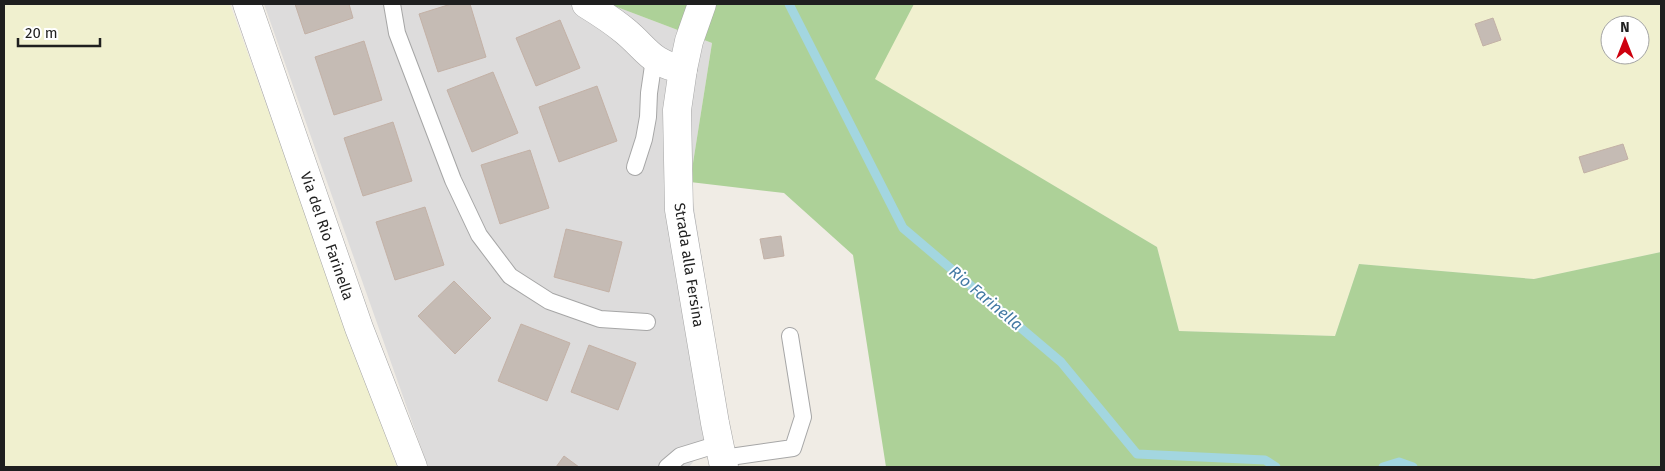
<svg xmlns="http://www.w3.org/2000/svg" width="1665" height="471" font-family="'Fira Sans',sans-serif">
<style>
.residential{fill:#dddcdc}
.farmland{fill:#f0f0cf;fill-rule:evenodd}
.forest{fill:#add198}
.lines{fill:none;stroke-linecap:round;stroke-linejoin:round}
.stream{stroke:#a3d6e0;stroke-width:9}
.building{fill:#c5bbb4;stroke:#c3b1a6}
.service-casing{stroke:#a6a6a6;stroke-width:18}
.minor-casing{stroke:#a6a6a6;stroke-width:29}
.tertiary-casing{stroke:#a6a6a6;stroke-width:29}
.service{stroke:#fff;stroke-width:16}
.minor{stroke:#fff;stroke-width:28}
.tertiary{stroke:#fff;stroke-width:28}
.labels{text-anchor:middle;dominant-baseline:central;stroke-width:4;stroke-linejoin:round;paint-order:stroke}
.street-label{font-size:15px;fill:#1f1f1f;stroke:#fff}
.water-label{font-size:16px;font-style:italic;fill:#4279a3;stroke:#fff}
</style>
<rect width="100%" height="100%" fill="#f0ece5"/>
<path class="residential" d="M264 4H609L712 43 690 182 727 420 689 467H428Z"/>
<g class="farmland">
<path d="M4 4H230L397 467H4Z"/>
<path d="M914 4H1661V252L1534 279 1359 264 1335 336 1179 331 1157 247 874 79ZM1610 25H1640V55H1610Z"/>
</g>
<path class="forest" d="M609 4H914L875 79 1157 247 1179 331 1335 336 1359 264 1534 279 1661 252V467H886L853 255 784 193 690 182 712 43Z"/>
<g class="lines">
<g class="stream">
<path d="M789 4 903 228 1061 362 1137 454 1265 460 1276 467"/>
<path d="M1383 467 1399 462 1413 467"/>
</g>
</g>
<g class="building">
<path d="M295 4H349L353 18 305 34Z"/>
<path d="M451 4H470L486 57 438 72 419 14Z"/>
<path d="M1493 18 1501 40 1483 46 1475 24Z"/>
<path d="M560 20 580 68 536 86 516 38Z"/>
<path d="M364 41 382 100 334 115 315 57Z"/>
<path d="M493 72 518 133 472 152 447 90Z"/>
<path d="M597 86 617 141 559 162 539 107Z"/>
<path d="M393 122 412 181 363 196 344 138Z"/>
<path d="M1623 144 1628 159 1584 173 1579 157Z"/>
<path d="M530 150 549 208 500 224 481 165Z"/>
<path d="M425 207 444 265 395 280 376 222Z"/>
<path d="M566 229 622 242 609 292 554 277Z"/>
<path d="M781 236 784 256 764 259 760 239Z"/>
<path d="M454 281 491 318 455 354 418 316Z"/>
<path d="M521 324 570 343 547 401 498 381Z"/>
<path d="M589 345 636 363 618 410 571 392Z"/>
<path d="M564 456 579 467H556Z"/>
</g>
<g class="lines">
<g class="service-casing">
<g id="service">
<path d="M392 4 397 33 453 180 479 235 510 276 549 301 600 319 647 322"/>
<path d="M635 167 644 139 648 117 649 93 654 59"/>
<path d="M723 458 793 448 803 417 790 336"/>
<path d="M667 467 680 456 719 444"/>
</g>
</g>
<g class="minor-casing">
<g id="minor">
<path d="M247 4 359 328 413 467"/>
<path d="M586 4C599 12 613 21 625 31 647 49 651 64 683 69"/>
</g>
</g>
<g class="tertiary-casing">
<path id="tertiary" d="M702 4 689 41 683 69 677 110 679 210 715 423 724 467"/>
</g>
<use href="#service" class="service"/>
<use href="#minor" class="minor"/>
<use href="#tertiary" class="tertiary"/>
</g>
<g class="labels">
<g class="street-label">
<text transform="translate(327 236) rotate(71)">Via del Rio Farinella</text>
<text transform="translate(689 265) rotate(81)">Strada alla Fersina</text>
</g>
<g class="water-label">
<text transform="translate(986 298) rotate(40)">Rio Farinella</text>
</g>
</g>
<rect width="1665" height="471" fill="none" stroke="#1f1f1f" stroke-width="10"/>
<g transform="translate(1625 40)"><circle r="24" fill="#ffffff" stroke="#a5a5a5"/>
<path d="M0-4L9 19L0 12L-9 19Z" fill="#ce000e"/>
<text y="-8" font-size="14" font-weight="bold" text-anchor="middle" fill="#1f1f1f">N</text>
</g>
<path d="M18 38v8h82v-8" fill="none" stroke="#1f1f1f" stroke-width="2.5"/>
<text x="25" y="38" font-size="15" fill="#1f1f1f" stroke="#ffffff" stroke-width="4" paint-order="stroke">20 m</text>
</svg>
